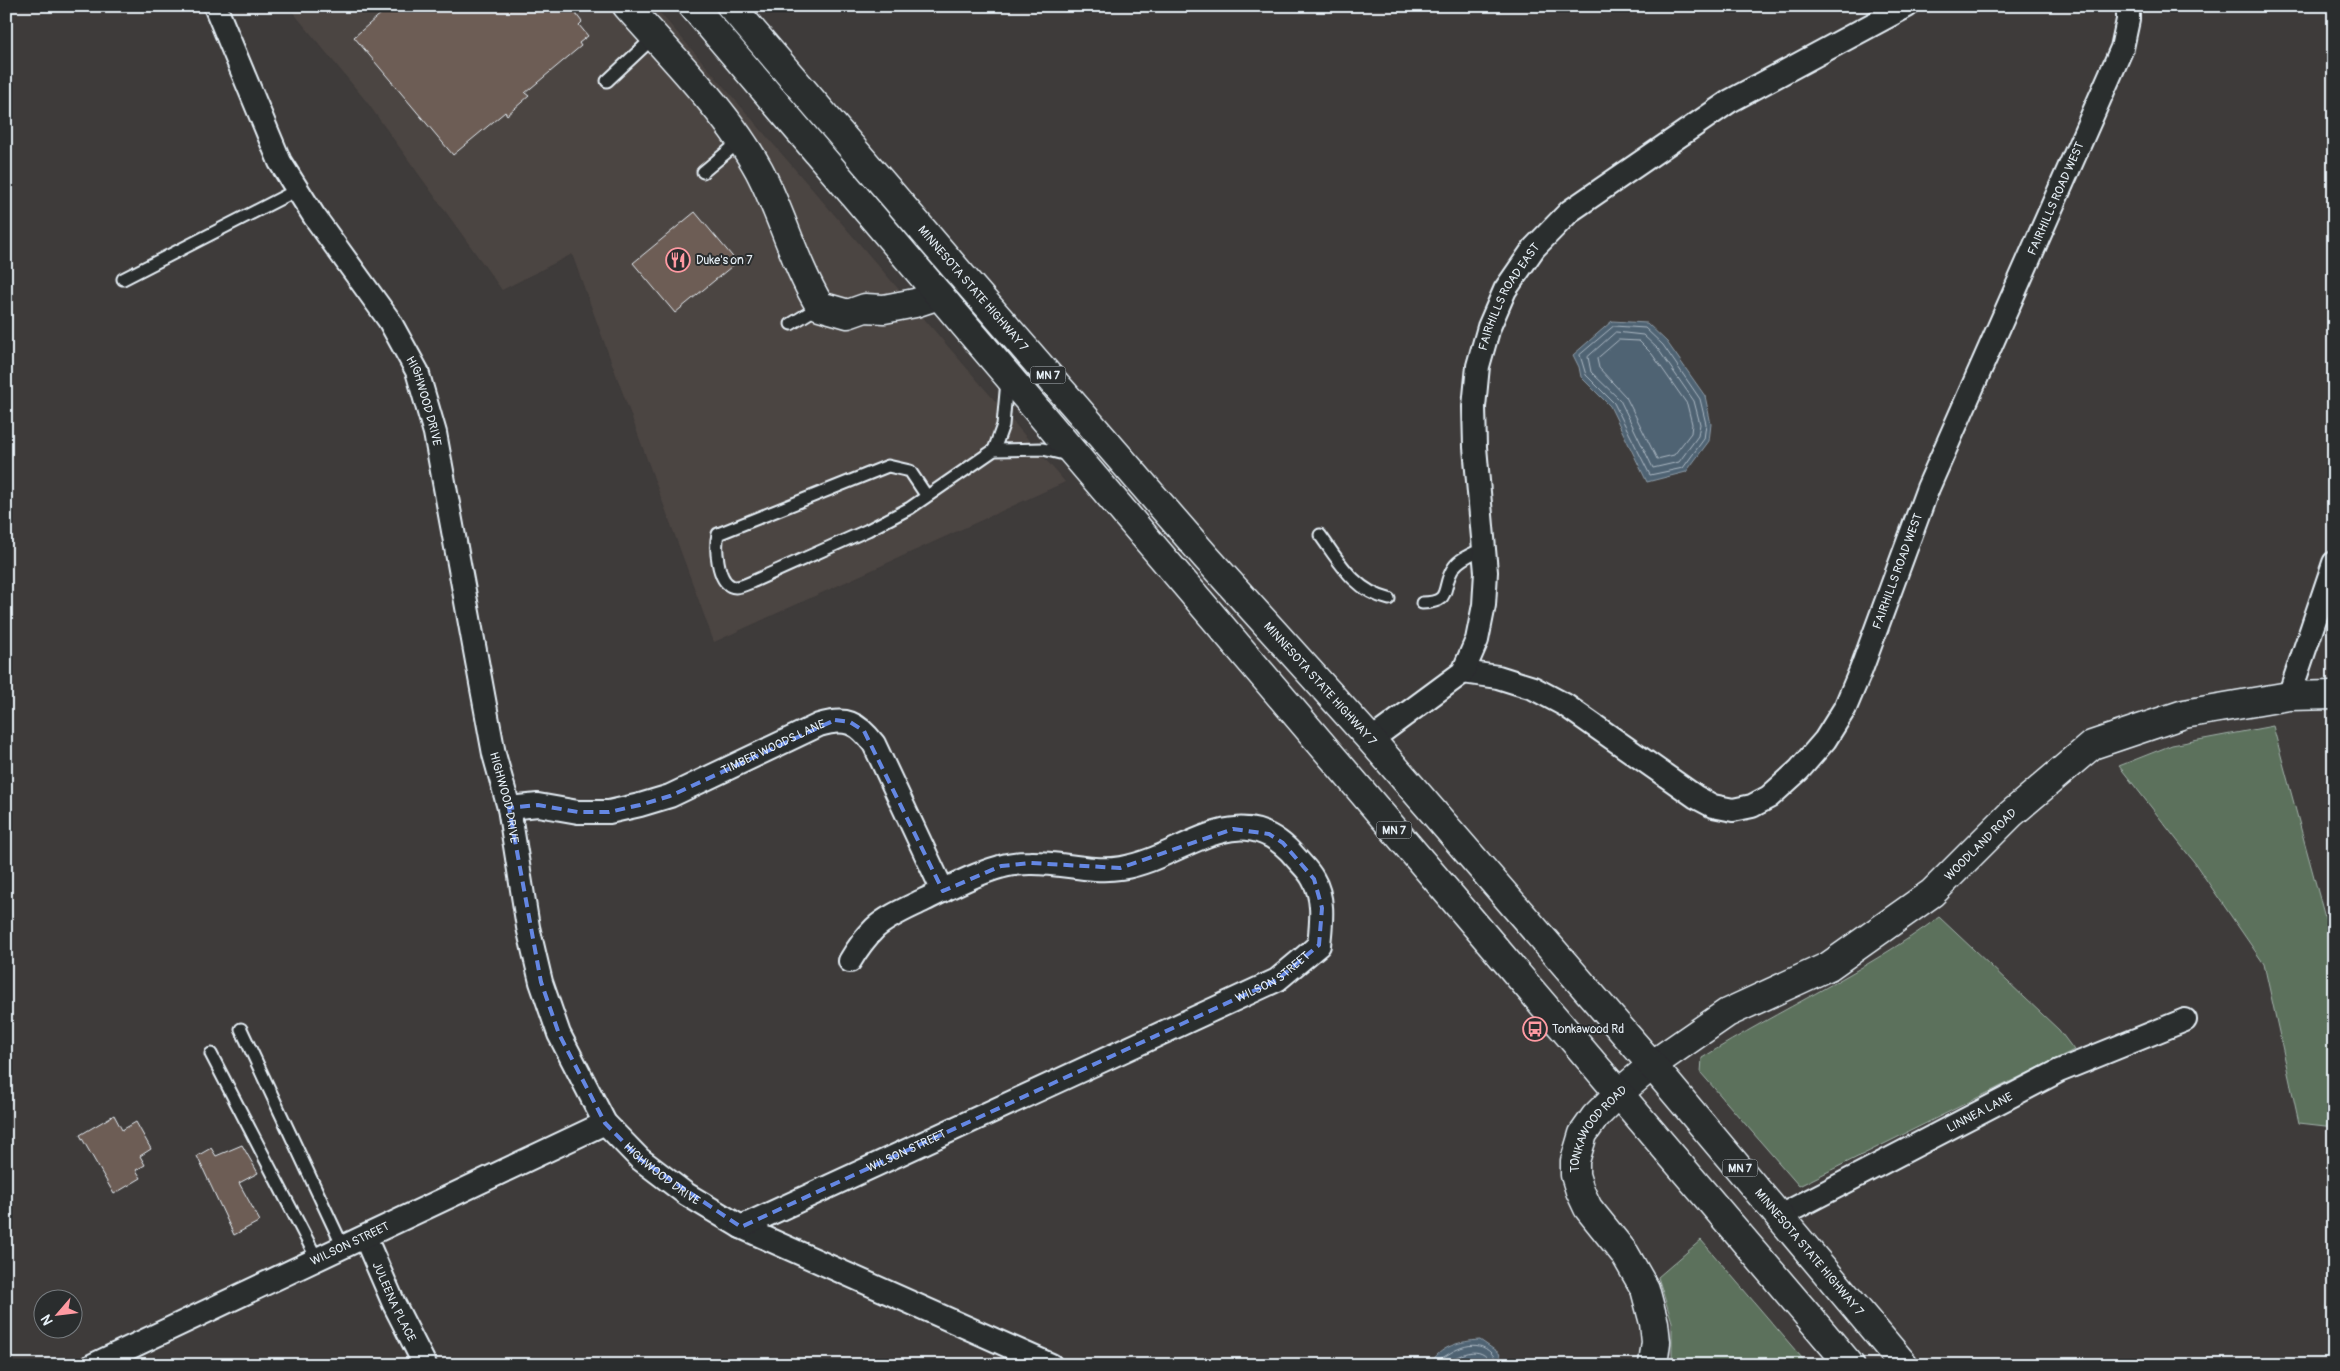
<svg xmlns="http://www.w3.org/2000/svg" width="2340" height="1371" font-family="Pangolin,sans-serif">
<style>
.built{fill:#4c4542}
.green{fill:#5b715c;stroke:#a2b1aa}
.water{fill:#506373;stroke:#8d9ca8}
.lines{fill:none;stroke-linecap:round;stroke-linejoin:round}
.shore{stroke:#abb8c3;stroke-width:1}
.building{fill:#6d5d55;stroke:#e8f1f8}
.service-casing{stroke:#e8f1f8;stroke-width:15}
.minor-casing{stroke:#e8f1f8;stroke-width:26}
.tertiary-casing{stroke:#e8f1f8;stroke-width:31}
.primary-casing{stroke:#e8f1f8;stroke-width:31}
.service{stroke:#2a2d2e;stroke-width:11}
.minor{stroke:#2a2d2e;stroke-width:22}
.tertiary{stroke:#2a2d2e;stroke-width:28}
.primary{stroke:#2a2d2e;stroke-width:28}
.marked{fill:none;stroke:#6487e3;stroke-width:4;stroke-dasharray:10 6;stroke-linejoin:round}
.labels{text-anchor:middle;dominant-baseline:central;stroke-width:4;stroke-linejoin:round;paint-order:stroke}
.shield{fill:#2a2d2e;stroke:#afb6bb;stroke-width:1}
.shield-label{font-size:11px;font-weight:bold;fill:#e8f1f8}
.street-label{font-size:12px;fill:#e8f1f8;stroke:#2a2d2e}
.poi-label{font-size:12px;fill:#e8f1f8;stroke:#2a2d2e;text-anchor:start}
</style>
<rect width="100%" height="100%" fill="#3e3b3a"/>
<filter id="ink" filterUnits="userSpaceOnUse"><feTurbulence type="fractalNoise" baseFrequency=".02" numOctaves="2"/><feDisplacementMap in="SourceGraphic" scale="10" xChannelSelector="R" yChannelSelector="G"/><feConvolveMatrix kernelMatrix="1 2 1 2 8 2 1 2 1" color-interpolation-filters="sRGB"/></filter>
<g filter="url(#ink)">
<path class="built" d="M288 6H654L1065 482 714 642 572 254 502 290 367 102Z"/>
<g class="green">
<path d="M2273 726 2334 951V1127L2299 1123 2264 964 2194 862 2119 766 2172 745Z"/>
<path d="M1939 917 2059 1030 2074 1050 1799 1186 1701 1073 1702 1058C1780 1009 1865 972 1939 917Z"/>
<path d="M1701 1240 1808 1365H1672V1322L1658 1277Z"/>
</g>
<g class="water">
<path d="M1612 321 1647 323 1667 342 1705 396 1711 424 1709 441 1686 472 1647 482 1610 406 1581 377 1579 367 1573 355Z"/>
<path d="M1480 1340 1499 1353 1504 1365H1430C1439 1346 1461 1341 1480 1340Z"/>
</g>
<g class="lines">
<g class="shore">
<path d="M1614 326 1645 328 1663 345 1700 399 1706 424 1704 439 1683 468 1650 475 1614 403 1586 375 1580 355Z"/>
<path d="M1616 332 1643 335 1658 349 1694 401 1700 424 1698 436 1679 462 1653 468 1620 400 1591 372 1588 357Z"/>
<path d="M1619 340 1639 341 1652 354 1687 404 1692 424 1691 433 1674 455 1657 459 1626 397 1599 368 1597 359Z"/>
<path d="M1435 1365C1438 1359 1442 1358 1447 1355 1467 1342 1487 1339 1499 1365"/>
<path d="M1442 1365C1458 1356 1481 1341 1492 1365"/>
</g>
</g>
<g class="building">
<path d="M390 6H570L582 22 579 25 588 36 579 43 581 46 525 93 529 96 507 115 505 112 453 155 354 37Z"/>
<path d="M695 212 737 262 675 313 633 263Z"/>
<path d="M114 1115 122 1130 136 1122 151 1149 140 1156 145 1165 136 1170 141 1178 114 1194 80 1135Z"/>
<path d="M242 1145 258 1173 239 1183 260 1221 234 1235 197 1156 211 1148 216 1156Z"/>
</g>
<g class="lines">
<g class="service-casing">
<g id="service">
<path d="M607 81 654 37"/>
<path d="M703 172 740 141"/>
<path d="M123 279 297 190"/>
<path d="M791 324 820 306"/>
<path d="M994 450 1003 425 1007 381"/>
<path d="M926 495 910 471 888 466 718 534C715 546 717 580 731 586 737 589 747 584 754 581L868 530 910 508 994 450 1043 449 1068 455"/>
<path d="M1320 535C1339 561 1354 591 1389 599"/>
<path d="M1422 603C1454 602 1440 587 1454 567 1460 558 1474 553 1484 548"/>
<path d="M241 1029 343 1247"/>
<path d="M211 1054 317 1259"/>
</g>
</g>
<g class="minor-casing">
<g id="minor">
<path id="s1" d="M215 6 280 162 314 216 389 320 417 371 435 433 494 754 509 808 528 927 541 982 559 1034 605 1123 640 1159 686 1194 741 1227 1051 1365"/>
<path id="s2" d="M1463 672 1498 677 1533 688 1565 705 1696 797 1713 806 1733 810 1752 806 1769 797 1799 770 1825 740 1845 708 1861 670 1928 488 2122 48 2128 20V6"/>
<path d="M2289 696 2334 563"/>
<path id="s3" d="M1371 740 1463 672 1477 640 1484 605 1486 572 1475 447 1474 407 1478 366 1489 327 1505 290 1534 248 1570 211 1730 101 1907 6"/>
<path id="s4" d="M509 808 538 805 578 812H609L640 805 670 796 819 725C846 717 857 722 874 744L943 891"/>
<path id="s5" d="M1780 1216 2059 1071 2185 1020"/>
<path id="s6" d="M741 1227 1277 980 1319 945C1321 924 1325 899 1313 879 1309 871 1302 865 1296 858 1240 791 1185 858 1121 868 1090 873 1061 862 1030 863 1021 863 1009 864 1000 867 974 874 949 888 924 900 908 908 888 916 875 928 865 938 857 949 850 961"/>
<path id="s7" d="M365 1237 394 1304 425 1365"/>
<path id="s8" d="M93 1365 605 1123"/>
</g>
</g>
<g class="tertiary-casing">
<g id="tertiary">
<path d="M627 6C671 56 728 113 759 170 782 214 794 263 820 306L848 314 865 308 884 309 915 303 939 295"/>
<path id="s9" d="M1653 1365 1656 1342 1654 1323 1645 1289 1625 1254 1588 1208 1580 1191 1575 1175V1161L1583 1134 1595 1117 1618 1094 1652 1065 1727 1013 1829 966 1932 893 2011 814 2092 745 2184 714 2289 696 2334 695"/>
</g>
</g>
<g class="primary-casing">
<g id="primary">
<path d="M693 6 1850 1365"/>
<path id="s10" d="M731 6 962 276 1205 556 1371 740 1652 1065 1904 1365"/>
</g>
</g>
<use href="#service" class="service"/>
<use href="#minor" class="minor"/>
<use href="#tertiary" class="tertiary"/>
<use href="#primary" class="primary"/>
</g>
</g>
<path class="marked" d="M835 720 850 722 864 731 943 891 1001 866 1031 863 1120 868 1233 829 1269 834 1283 843 1314 879 1322 908 1319 945 1277 980 741 1227 640 1159 605 1123 559 1034 541 982 509 808 538 805 578 812H609L640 805 670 796Z"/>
<defs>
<g id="restaurant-ring" transform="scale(1.25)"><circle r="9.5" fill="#2a2d2e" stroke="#ff9aa2" stroke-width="1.5"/><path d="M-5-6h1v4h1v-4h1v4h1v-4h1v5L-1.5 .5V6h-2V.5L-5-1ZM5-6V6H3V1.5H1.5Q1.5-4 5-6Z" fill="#ff9aa2"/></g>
<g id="bus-ring" transform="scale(1.25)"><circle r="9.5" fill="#2a2d2e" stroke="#ff9aa2" stroke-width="1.5"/><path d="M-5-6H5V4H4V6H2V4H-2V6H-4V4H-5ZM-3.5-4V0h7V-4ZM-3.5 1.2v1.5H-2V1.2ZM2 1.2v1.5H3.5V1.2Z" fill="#ff9aa2"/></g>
</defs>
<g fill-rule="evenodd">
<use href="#restaurant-ring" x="678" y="260"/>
<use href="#bus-ring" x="1535" y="1029"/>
</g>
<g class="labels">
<g class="shield">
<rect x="1030.5" y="366.5" width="35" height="17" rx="4"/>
<rect x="1376.5" y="821.5" width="35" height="17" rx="4"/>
<rect x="1722.5" y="1159.5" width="35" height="17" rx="4"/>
</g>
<g class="shield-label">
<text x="1048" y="375">MN 7</text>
<text x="1394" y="830">MN 7</text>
<text x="1740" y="1168">MN 7</text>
</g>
<g class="street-label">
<text stroke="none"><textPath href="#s2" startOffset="1016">FAIRHILLS ROAD WEST</textPath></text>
<text stroke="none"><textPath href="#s10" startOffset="372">MINNESOTA STATE HIGHWAY 7</textPath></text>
<text stroke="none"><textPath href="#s3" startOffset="501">FAIRHILLS ROAD EAST</textPath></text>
<text stroke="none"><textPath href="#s1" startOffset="450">HIGHWOOD DRIVE</textPath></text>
<text stroke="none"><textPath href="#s2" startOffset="611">FAIRHILLS ROAD WEST</textPath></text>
<text stroke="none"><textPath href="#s10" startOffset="898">MINNESOTA STATE HIGHWAY 7</textPath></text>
<text stroke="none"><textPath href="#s4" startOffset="278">TIMBER WOODS LANE</textPath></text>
<text stroke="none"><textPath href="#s1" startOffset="855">HIGHWOOD DRIVE</textPath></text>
<text stroke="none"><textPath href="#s9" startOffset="751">WOODLAND ROAD</textPath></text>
<text stroke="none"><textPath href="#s6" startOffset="588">WILSON STREET</textPath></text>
<text stroke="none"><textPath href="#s5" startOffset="225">LINNEA LANE</textPath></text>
<text stroke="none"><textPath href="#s9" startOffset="266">TONKAWOOD ROAD</textPath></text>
<text stroke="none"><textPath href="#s6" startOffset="182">WILSON STREET</textPath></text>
<text stroke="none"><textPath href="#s1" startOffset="1275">HIGHWOOD DRIVE</textPath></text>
<text stroke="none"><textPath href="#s8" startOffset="284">WILSON STREET</textPath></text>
<text stroke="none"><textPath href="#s10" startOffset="1648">MINNESOTA STATE HIGHWAY 7</textPath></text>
<text stroke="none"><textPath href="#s7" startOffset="71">JULEENA PLACE</textPath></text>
</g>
<g class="poi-label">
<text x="696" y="260">Duke's on 7</text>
<text x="1552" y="1029">Tonkawood Rd</text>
</g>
</g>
<rect width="2340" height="1371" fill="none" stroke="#2a2d2e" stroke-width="25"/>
<rect x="12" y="12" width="2315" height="1346" fill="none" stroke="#e8f1f8" stroke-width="2" filter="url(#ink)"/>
<g transform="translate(58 1314) rotate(242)"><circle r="24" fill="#2a2d2e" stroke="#767b7f"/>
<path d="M0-4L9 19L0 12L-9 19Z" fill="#ff9aa2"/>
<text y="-8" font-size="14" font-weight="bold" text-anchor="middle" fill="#e8f1f8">N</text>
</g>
</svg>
